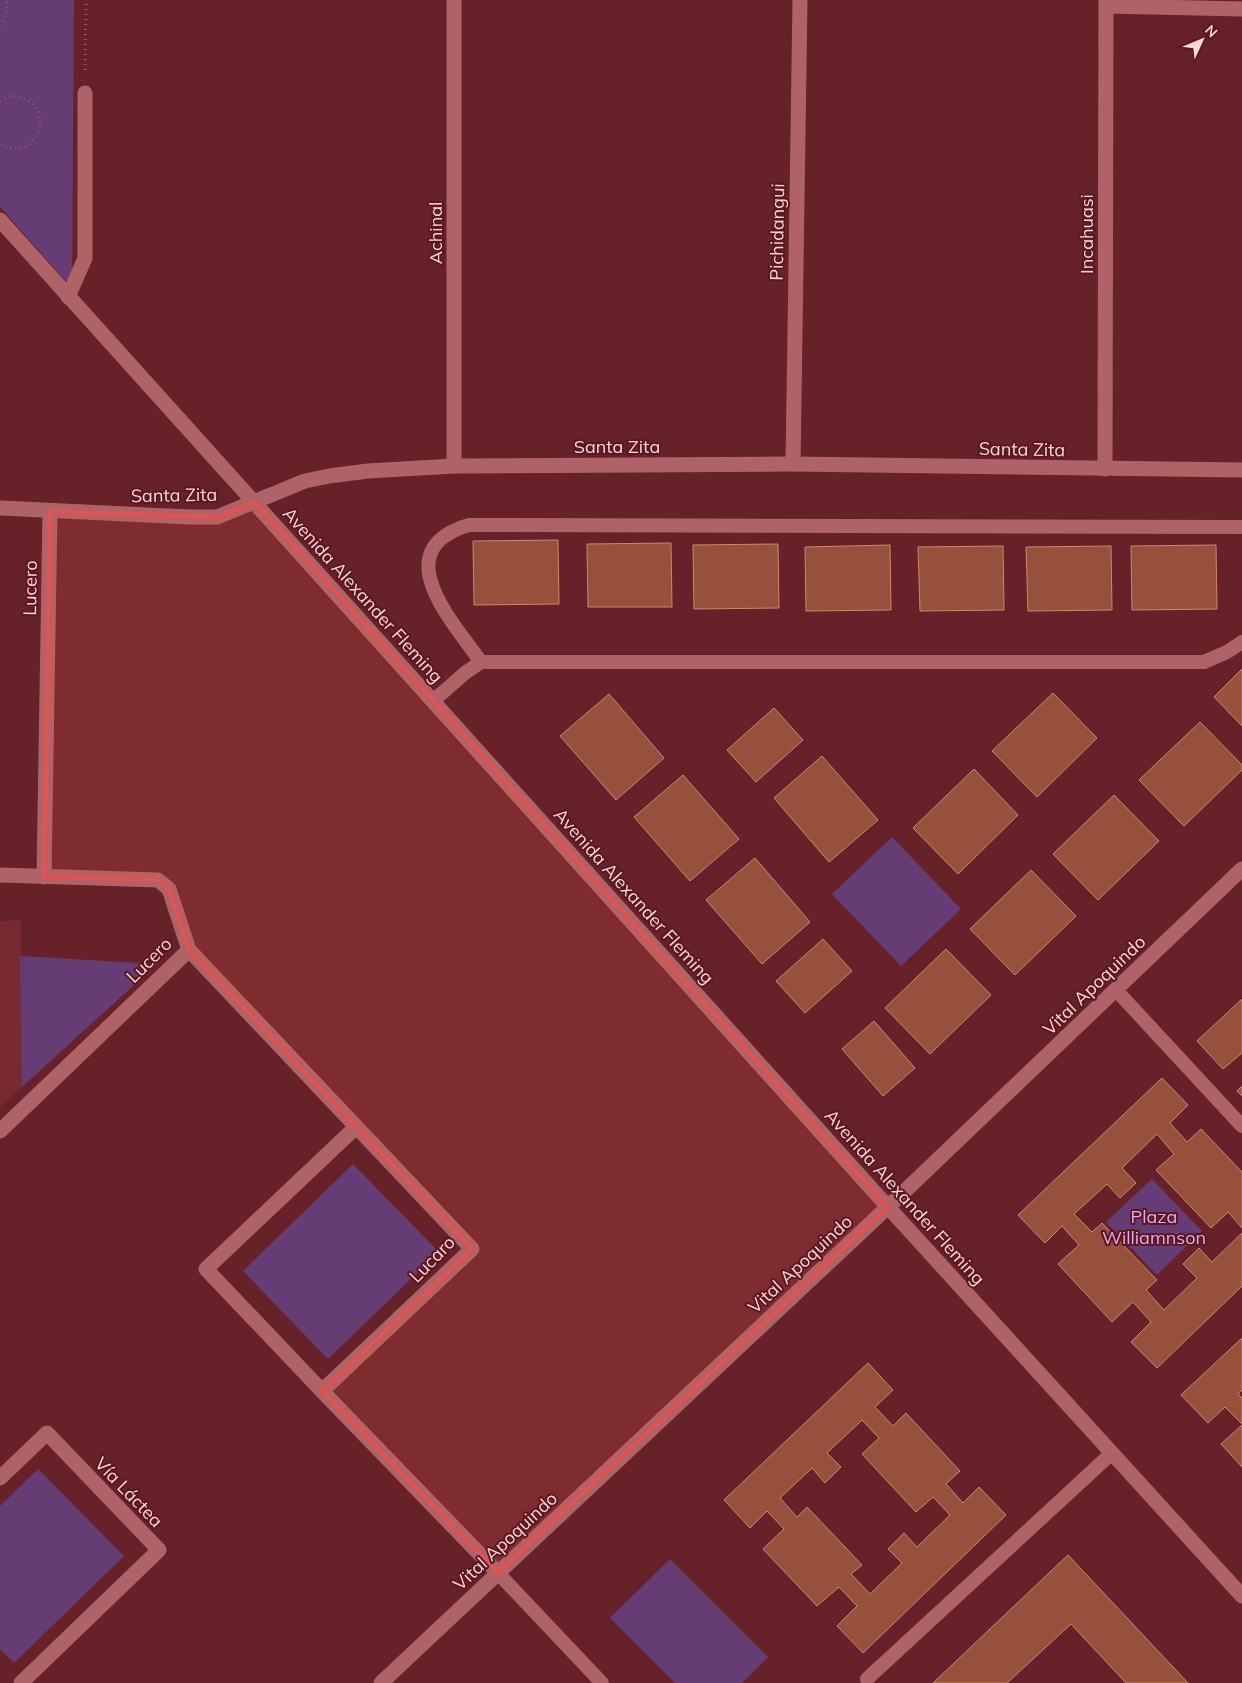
<svg xmlns="http://www.w3.org/2000/svg" width="1242" height="1683" font-family="Mulish,sans-serif">
<style>
.built{fill:#772a32}
.green{fill:#663c74}
.building{fill:#96503b;stroke:#d1866f;fill-rule:evenodd}
.lines{fill:none;stroke-linecap:round;stroke-linejoin:round}
.path{stroke:#955a5f;stroke-width:3;stroke-dasharray:1 4;stroke-linecap:butt}
.lane{stroke:#b06367;stroke-width:14}
.street{stroke:#b06367;stroke-width:15}
.secondary{stroke:#b06367;stroke-width:15}
.marked{fill:#e05454;fill-opacity:0.2;stroke:#e05454;stroke-width:4;stroke-linejoin:round}
.labels{text-anchor:middle;dominant-baseline:central;stroke-width:4;stroke-linejoin:round;paint-order:stroke}
.street-label{font-size:18px;fill:#fcd8d8;stroke:#5b161f}
.park-label{font-size:18px;fill:#e0adf2;stroke:#5b161f}
</style>
<rect width="100%" height="100%" fill="#672229"/>
<path class="built" d="M21 920 22 1087 0 1107V921Z"/>
<g class="green">
<path d="M0 0H74L72 288 0 207Z"/>
<path d="M892 837 961 909 901 966 832 894Z"/>
<path d="M20 956 157 964 22 1087Z"/>
<path d="M353 1164 439 1252 328 1359 243 1271Z"/>
<path d="M1152 1179 1202 1231 1157 1275 1106 1222Z"/>
<path d="M38 1469 124 1556 14 1663 0 1649V1506Z"/>
<path d="M670 1559 768 1657 742 1683H675L610 1618Z"/>
</g>
<g class="building">
<path d="M558 540 559 604 474 605 473 541Z"/>
<path d="M671 543 672 607H588L587 544Z"/>
<path d="M778 544 779 608 694 609 693 545Z"/>
<path d="M890 545 891 610 806 611 805 547Z"/>
<path d="M1216 545 1217 609 1132 610 1131 546Z"/>
<path d="M1003 546 1004 610 920 611 918 547Z"/>
<path d="M1111 546 1112 610 1028 611 1026 547Z"/>
<path d="M1242 669V726L1214 697Z"/>
<path d="M1053 693 1097 738 1037 797 992 751Z"/>
<path d="M609 694 664 758 616 800 560 736Z"/>
<path d="M774 708 803 740 756 782 727 750Z"/>
<path d="M1200 722 1242 765V770L1184 826 1139 780Z"/>
<path d="M822 756 878 820 829 862 774 798Z"/>
<path d="M974 769 1018 815 958 874 913 828Z"/>
<path d="M683 775 739 839 690 881 634 817Z"/>
<path d="M1114 795 1159 841 1098 900 1053 854Z"/>
<path d="M755 858 810 922 762 964 706 900Z"/>
<path d="M1031 870 1076 916 1015 975 970 929Z"/>
<path d="M823 939 852 971 805 1013 776 981Z"/>
<path d="M946 949 991 995 930 1054 885 1008Z"/>
<path d="M1242 999V1053L1223 1069 1197 1041Z"/>
<path d="M874 1021 915 1068 883 1096 842 1049Z"/>
<path d="M1162 1078 1188 1105 1170 1123 1187 1142 1201 1129 1242 1172V1228L1228 1212 1211 1228 1156 1170 1174 1154 1157 1134 1122 1168 1136 1183 1120 1198 1107 1184 1074 1214 1092 1232 1102 1223 1157 1280 1146 1290 1164 1310 1197 1278 1183 1264 1199 1248 1212 1262 1242 1233V1286L1157 1368 1131 1342 1151 1322 1133 1302 1112 1322 1058 1264 1079 1245 1062 1226 1045 1243 1018 1215Z"/>
<path d="M1242 1086V1096L1237 1091Z"/>
<path d="M1242 1338V1390L1238 1394 1242 1398V1424L1225 1407 1208 1423 1181 1395Z"/>
<path d="M868 1363 893 1390 875 1407 893 1426 906 1413 960 1471 946 1484 963 1503 979 1487 1006 1515 863 1653 837 1626 857 1606 839 1587 817 1606 763 1549 784 1529 767 1511 750 1528 724 1500ZM862 1420 879 1438 862 1454 916 1512 933 1497 950 1515 917 1547 904 1533 888 1549 902 1563 870 1594 851 1574 862 1565 807 1507 797 1517 780 1498 812 1468 825 1483 841 1467 827 1453Z"/>
<path d="M1242 1425V1467L1221 1444Z"/>
<path d="M1068 1555 1188 1683H1126L1071 1624 1007 1683H933Z"/>
</g>
<g class="lines">
<g class="path">
<path d="M0 26 7 10V0"/>
<path d="M85 70 86 0"/>
<path d="M0 101C7 96 14 95 22 98 58 109 35 165 0 144"/>
</g>
<g class="lane">
<path d="M481 662C453 622 385 550 469 525L1242 527"/>
<path d="M433 701 465 673 481 662H1204L1227 652 1242 642"/>
<path d="M1116 990 1242 1126"/>
<path d="M498 1573 602 1683"/>
<path d="M867 1679 1112 1453"/>
</g>
<g class="street">
<path d="M454 0V466"/>
<path d="M1106 6 1242 9"/>
<path d="M68 297 85 258V93"/>
<path d="M793 464 800 0"/>
<path d="M1105 469 1106 0"/>
<path d="M0 508 189 517H217L305 481 329 476 368 471 454 466 793 464 1242 470"/>
<path d="M0 875 158 880 169 889 189 950 472 1249 322 1391 498 1573"/>
<path d="M44 877 50 511"/>
<path d="M0 1131 189 950"/>
<path d="M888 1207 1242 1596"/>
<path d="M322 1391 206 1269 356 1127"/>
<path d="M0 1478 47 1433 159 1550 21 1683"/>
</g>
<g class="secondary">
<path d="M0 220 888 1207"/>
<path d="M381 1683 907 1189 1242 869"/>
</g>
</g>
<path class="marked" d="M255 502 888 1207 498 1573 322 1391 472 1249 189 950 169 889 158 880 44 877 50 511 217 517Z"/>
<g class="labels">
<g class="street-label">
<text transform="translate(777 232) rotate(-89)">Pichidangui</text>
<text transform="translate(435 233) rotate(-90)">Achinal</text>
<text transform="translate(1086 234) rotate(-90)">Incahuasi</text>
<text x="617" y="446">Santa Zita</text>
<text transform="translate(1022 449) rotate(1)">Santa Zita</text>
<text transform="translate(174 495) rotate(-1)">Santa Zita</text>
<text transform="translate(30 588) rotate(-89)">Lucero</text>
<text transform="translate(363 595) rotate(48)">Avenida Alexander Fleming</text>
<text transform="translate(634 896) rotate(48)">Avenida Alexander Fleming</text>
<text transform="translate(149 960) rotate(-45)">Lucero</text>
<text transform="translate(1094 985) rotate(-44)">Vital Apoquindo</text>
<text transform="translate(905 1197) rotate(48)">Avenida Alexander Fleming</text>
<text transform="translate(432 1259) rotate(-46)">Lucaro</text>
<text transform="translate(800 1264) rotate(-43)">Vital Apoquindo</text>
<text transform="translate(129 1492) rotate(46)">Vía Láctea</text>
<text transform="translate(505 1541) rotate(-43)">Vital Apoquindo</text>
</g>
<g class="park-label">
<text x="1154" y="1216">Plaza<tspan x="1154" dy="21">Williamnson</tspan></text>
</g>
</g>
<g transform="translate(1202 40) rotate(46)" stroke="#5b161f" stroke-width="4" paint-order="stroke">
<path d="M0-4L9 19L0 12L-9 19Z" fill="#fcd8d8"/>
<text y="-8" font-size="14" font-weight="bold" text-anchor="middle" fill="#fcd8d8">N</text>
</g>
</svg>
